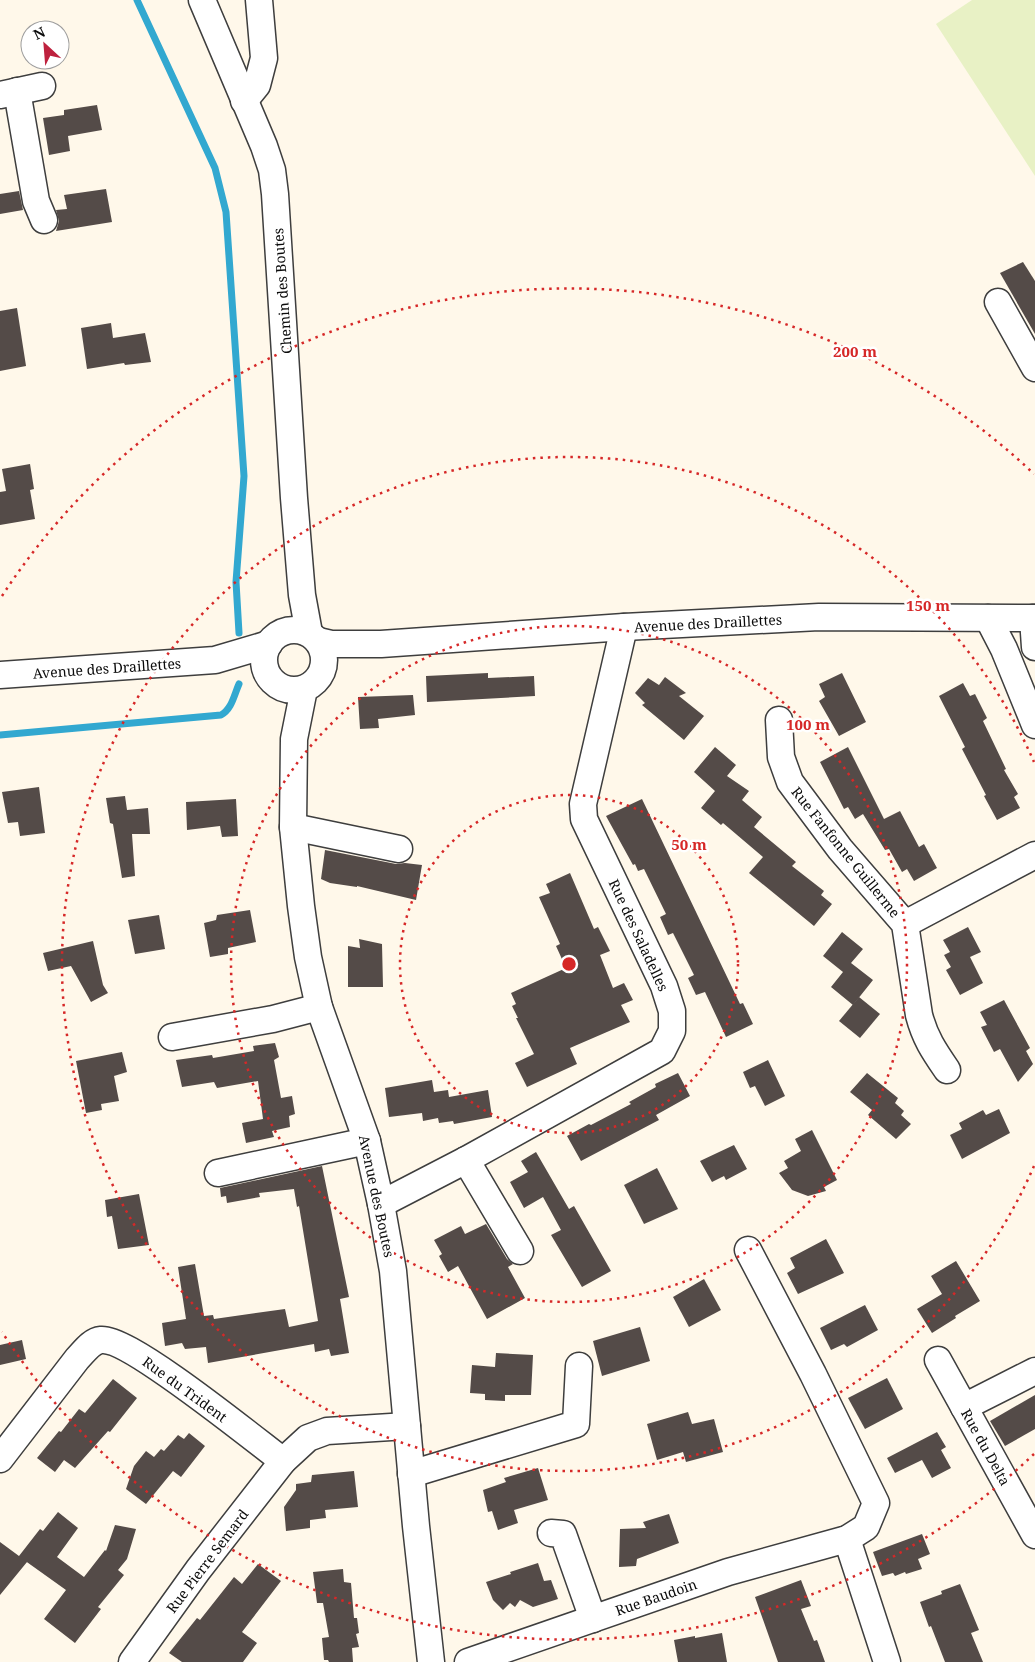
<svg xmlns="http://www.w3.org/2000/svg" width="1035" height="1662" font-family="'Noto Serif',serif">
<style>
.pitch{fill:#e8f1c5}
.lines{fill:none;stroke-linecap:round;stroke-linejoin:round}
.stream{stroke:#32a8d0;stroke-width:7}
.building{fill:#544b48}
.minor-casing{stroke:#3e3e3e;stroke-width:29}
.minor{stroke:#fff;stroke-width:26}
.ring{fill:none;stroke:#d62828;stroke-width:2.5;stroke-dasharray:2.5 5}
.labels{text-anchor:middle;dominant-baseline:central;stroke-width:5;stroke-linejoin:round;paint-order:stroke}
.street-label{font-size:14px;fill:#0b0b0b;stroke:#fff}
.centre{fill:#d62828;stroke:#fff;stroke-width:2.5}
.ring-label{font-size:15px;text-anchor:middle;font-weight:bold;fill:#d62828;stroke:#fff;stroke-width:5;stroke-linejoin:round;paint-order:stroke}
</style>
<rect width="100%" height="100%" fill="#fff8ea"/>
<path class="pitch" d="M972 0H1035V176L936 24Z"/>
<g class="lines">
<g class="stream">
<path d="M137 0 215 168 226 212 244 476 236 582 239 633"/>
<path d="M0 735 221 715C232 709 234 695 239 684"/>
</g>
</g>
<g class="building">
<path d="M97 105 102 130 68 136 70 151 49 155 43 118 64 115V110Z"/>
<path d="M106 189 112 222 56 231 59 221 56 210 67 209 64 195Z"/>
<path d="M19 191 23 210 0 214V194Z"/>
<path d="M1023 262 1035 281V334L1000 273Z"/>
<path d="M17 308 26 366 0 371V311Z"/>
<path d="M111 323 113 338 145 333 151 362 125 365 124 363 87 369 81 328Z"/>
<path d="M30 464 34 489 30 490 35 519 0 525V492L6 491 2 469Z"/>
<path d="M488 673V678L534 676 535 696 427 702 426 676Z"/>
<path d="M842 673 866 722 839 736 819 701 825 697 819 684Z"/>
<path d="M665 677 686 693 679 696 704 716 684 740 642 705 645 703 635 693 648 678 659 685Z"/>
<path d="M963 683 970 696 975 694 987 718 983 721 1006 769 1004 770 1018 794 1014 797 1020 808 997 820 984 796 986 795 962 749 965 747 939 696Z"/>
<path d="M413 695 415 715 378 719 379 728 360 729 358 697Z"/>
<path d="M715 747 736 765 727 776 749 791 742 800 762 817 754 827 796 862 792 866 824 891 821 895 832 904 814 926 749 873 763 857 723 823 721 825 701 808 715 791 694 772Z"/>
<path d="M848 747 884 819 900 811 919 847 924 844 937 868 914 881 907 869 902 872 889 849 885 850 863 814 855 819 848 807 844 809 820 762Z"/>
<path d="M39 787 45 833 20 836 18 822 8 823 2 792Z"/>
<path d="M125 796 127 810 148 808 150 834H132L135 876 122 878 113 824 110 823 106 798Z"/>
<path d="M236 799 238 836 222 837 220 826 187 830 186 802Z"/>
<path d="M642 799 740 1004 743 1003 753 1024 726 1037 705 992 696 995 688 978 694 975 673 933 668 935 660 917 666 914 644 869 638 871 635 864 633 865 606 816Z"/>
<path d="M325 850 396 864 405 863 422 865 416 900 357 886V887L330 883 321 879Z"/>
<path d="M570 873 594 929 598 927 610 951 600 955 613 988 624 983 633 1000 621 1005 630 1022 570 1048 577 1064 527 1087 515 1063 534 1054 516 1018H518L512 1006 516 1004 511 993 566 968 556 946 560 944 539 897 550 893 546 884Z"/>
<path d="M250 910 256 942 228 948V954L210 957 204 923 216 920 217 915Z"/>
<path d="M159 915 165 949 135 954 128 920Z"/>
<path d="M968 927 981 952 970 957 983 983 960 995 946 970 951 967 944 955 950 952 943 940Z"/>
<path d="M842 932 863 949 851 963 873 980 853 1005 831 987 843 972 823 956Z"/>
<path d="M359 939 382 944 383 987H348V946L360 948Z"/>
<path d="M93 941 103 985 108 993 91 1002 71 966 48 971 43 953Z"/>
<path d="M859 997 880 1014 860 1038 839 1021Z"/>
<path d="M1004 1000 1030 1048 1026 1051 1033 1064 1018 1082 1000 1049 994 1052 981 1027 987 1025 980 1012Z"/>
<path d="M275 1043 279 1057 274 1060 281 1098 292 1096 295 1114 289 1116 290 1127 272 1131 274 1137 246 1143 242 1123 263 1119 258 1081 217 1088 214 1082 182 1087 176 1060 212 1055 213 1058 254 1051 253 1046Z"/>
<path d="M122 1052 127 1072 114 1076 119 1101 101 1104 102 1110 86 1113 76 1061Z"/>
<path d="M768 1060 785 1096 765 1106 755 1086 750 1088 743 1072Z"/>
<path d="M678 1073 690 1096 656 1115 659 1120 581 1161 567 1136 589 1124 591 1125 631 1104 629 1102 656 1087 655 1084Z"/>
<path d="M867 1073 898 1098 895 1103 904 1111 901 1115 911 1124 896 1139 868 1115 872 1110 850 1092Z"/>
<path d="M432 1080 434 1092 448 1090 449 1097 488 1090 492 1117 454 1124 453 1121 439 1123 438 1118 423 1121 422 1113 389 1117 385 1088Z"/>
<path d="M999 1109 1010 1133 962 1159 950 1135 962 1129 959 1123 983 1110 986 1115Z"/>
<path d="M812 1130 837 1180 824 1187 826 1191 808 1196 792 1190 779 1173 788 1168 784 1161 801 1151 795 1139Z"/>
<path d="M734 1145 747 1169 726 1180 724 1176 712 1182 700 1161Z"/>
<path d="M536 1152 569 1209 574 1206 611 1271 582 1287 551 1235 561 1230 543 1197 524 1208 510 1182 528 1172 521 1161Z"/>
<path d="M322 1166 349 1297 340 1299 349 1353 331 1356 329 1349 315 1352 314 1344 208 1363 206 1347 185 1349 182 1343 165 1346 162 1323 186 1319 178 1267 195 1264 204 1316 213 1315 214 1319 285 1309 289 1327 318 1321 299 1206 297 1207 294 1189 259 1193 260 1197 227 1203 226 1196 221 1197 220 1188Z"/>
<path d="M657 1168 678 1209 644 1224 624 1185Z"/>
<path d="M139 1194 149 1245 118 1249 112 1216 107 1217 105 1200Z"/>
<path d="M486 1224 507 1259 513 1264 508 1267 525 1298 487 1319 458 1266 448 1272 439 1256 442 1254 434 1240 461 1226 465 1234Z"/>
<path d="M826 1239 844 1273 798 1294 787 1273 795 1268 790 1258Z"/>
<path d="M956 1261 980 1301 955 1316 956 1318 932 1333 917 1309 942 1294 931 1276Z"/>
<path d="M704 1279 721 1310 689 1327 673 1297Z"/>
<path d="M865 1305 878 1330 847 1347 844 1344 831 1350 820 1328Z"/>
<path d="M640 1327 650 1361 602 1376 593 1341Z"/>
<path d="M22 1340 26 1359 0 1365V1345Z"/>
<path d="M496 1353 533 1355 531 1395H505V1401L485 1400V1394L470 1393 472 1365 495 1367Z"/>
<path d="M887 1378 903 1409 865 1429 848 1398Z"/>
<path d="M113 1379 137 1398 110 1432 108 1431 75 1468 64 1460 55 1472 37 1458 59 1431 61 1432 79 1409 85 1413Z"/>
<path d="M1035 1395V1429L1005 1446 990 1421Z"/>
<path d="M688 1412 692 1424 714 1419 723 1452 686 1462 683 1452 657 1460 647 1424Z"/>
<path d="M937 1432 946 1447 941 1450 951 1468 932 1478 922 1460 895 1473 887 1458Z"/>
<path d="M189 1433 205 1446 181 1477 173 1471 146 1504 126 1489 134 1466 146 1451 154 1457 161 1449 164 1451 178 1435 184 1439Z"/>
<path d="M538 1468 548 1500 514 1510 518 1523 498 1530 492 1511 488 1512 483 1490 506 1482 504 1478Z"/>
<path d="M354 1471 358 1507 325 1510 326 1518 310 1520V1528L286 1531 284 1507 296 1490V1484L311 1482 312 1475Z"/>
<path d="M58 1512 78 1528 57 1557 84 1577 105 1550 106 1551 115 1525 136 1529 127 1559 118 1570 124 1575 98 1607 101 1609 75 1643 44 1619 66 1590 24 1560 27 1562 0 1595V1542L19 1556 40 1529 43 1531Z"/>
<path d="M669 1514 679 1543 637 1559 636 1566 619 1567 620 1529 646 1528 643 1522Z"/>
<path d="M922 1534 930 1554 918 1559 922 1569 906 1574 905 1572 895 1576 893 1573 882 1576 873 1552Z"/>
<path d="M538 1563 544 1581 551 1580 558 1599 533 1607 520 1600 515 1607 510 1603 503 1610 493 1600 486 1582 511 1574 510 1572Z"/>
<path d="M258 1564 281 1581 242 1632 257 1643 243 1662H182L169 1653 197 1618 200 1620 234 1577 242 1584Z"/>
<path d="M343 1569 344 1582 351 1583 354 1618H357L359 1633 356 1634 359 1647 352 1648 353 1662H329L328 1660H324L322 1638 329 1637 323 1603H317L313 1572Z"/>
<path d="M801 1580 811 1606 801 1609 814 1641 817 1640 825 1662H778L755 1597Z"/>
<path d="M960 1584 979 1630 971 1633 983 1662H945L931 1626 929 1627 920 1602 942 1594 941 1591Z"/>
<path d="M722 1633 727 1662H678L674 1640 695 1636V1638Z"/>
</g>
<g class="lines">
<g class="minor-casing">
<g id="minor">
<path d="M202 0 264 146 272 170 275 194 294 498 302 595 309 633"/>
<path d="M17 91 36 201 44 220"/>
<path d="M0 95 42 86"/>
<path d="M244 101 257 85 264 58 259 0"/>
<path d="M998 302 1035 368"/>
<path d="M988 618 1004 649 1035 725"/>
<path d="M1033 618 1035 647"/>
<circle cx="294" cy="660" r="30"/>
<path d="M318 641 331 644H381L624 627 819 617 1035 618"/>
<path d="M0 675 215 660 269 644"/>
<path d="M304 689 294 739 293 827 301 906 308 957 319 1007 367 1141 381 1204 393 1271 416 1526 431 1662"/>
<path d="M779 720 781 757 790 782 840 849 905 924 919 1015C925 1038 934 1051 947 1070"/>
<path d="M293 827 399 849"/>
<path d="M905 924 1035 855"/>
<path d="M172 1037 273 1019 319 1007"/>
<path d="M466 1160 520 1251"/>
<path d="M218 1173 367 1141"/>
<path d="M381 1204 466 1160 662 1051 672 1031V1011L664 986 584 819 583 804 624 627"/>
<path d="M938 1360 1035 1535"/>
<path d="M964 1407 1035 1371"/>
<path d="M0 1459 77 1359C84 1352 91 1341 101 1340 129 1337 255 1440 283 1461"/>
<path d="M411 1474 576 1424 579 1366"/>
<path d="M551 1533 563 1534 593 1619"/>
<path d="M847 1539 887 1662"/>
<path d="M132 1662 198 1570 283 1461 308 1438 327 1431 407 1426"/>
<path d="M468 1662 728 1572 847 1539 866 1527 876 1503 813 1374 748 1250"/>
</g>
</g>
<use href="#minor" class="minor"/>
</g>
<g class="ring">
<circle cx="569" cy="964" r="169"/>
<circle cx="569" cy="964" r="338"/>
<path d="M1034 1166A507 507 0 1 1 1034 762"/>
<path d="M1034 1454A676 676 0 0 1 2 1332M2 596A676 676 0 0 1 1034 474"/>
</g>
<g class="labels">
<g class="street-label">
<text transform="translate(282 291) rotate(-94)">Chemin des Boutes</text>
<text transform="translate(708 623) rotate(-3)">Avenue des Draillettes</text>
<text transform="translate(107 668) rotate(-4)">Avenue des Draillettes</text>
<text transform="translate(846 852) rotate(51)">Rue Fanfonne Guillerme</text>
<text transform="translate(639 935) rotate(65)">Rue des Saladelles</text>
<text transform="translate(377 1196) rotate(78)">Avenue des Boutes</text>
<text transform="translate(185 1389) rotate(36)">Rue du Trident</text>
<text transform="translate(986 1447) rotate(61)">Rue du Delta</text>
<text transform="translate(207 1561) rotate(-53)">Rue Pierre Semard</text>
<text transform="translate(656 1597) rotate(-19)">Rue Baudoin</text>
</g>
</g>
<circle cx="569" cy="964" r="8" class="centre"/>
<g class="ring-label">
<text x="855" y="357">200 m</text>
<text x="928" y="611">150 m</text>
<text x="808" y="730">100 m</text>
<text x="689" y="850">50 m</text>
</g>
<g transform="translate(45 45) rotate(334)"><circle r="24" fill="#ffffff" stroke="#9d9d9d"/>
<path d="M0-4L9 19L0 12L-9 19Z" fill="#be213e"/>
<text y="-8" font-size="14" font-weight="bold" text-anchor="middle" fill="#0b0b0b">N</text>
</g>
</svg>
